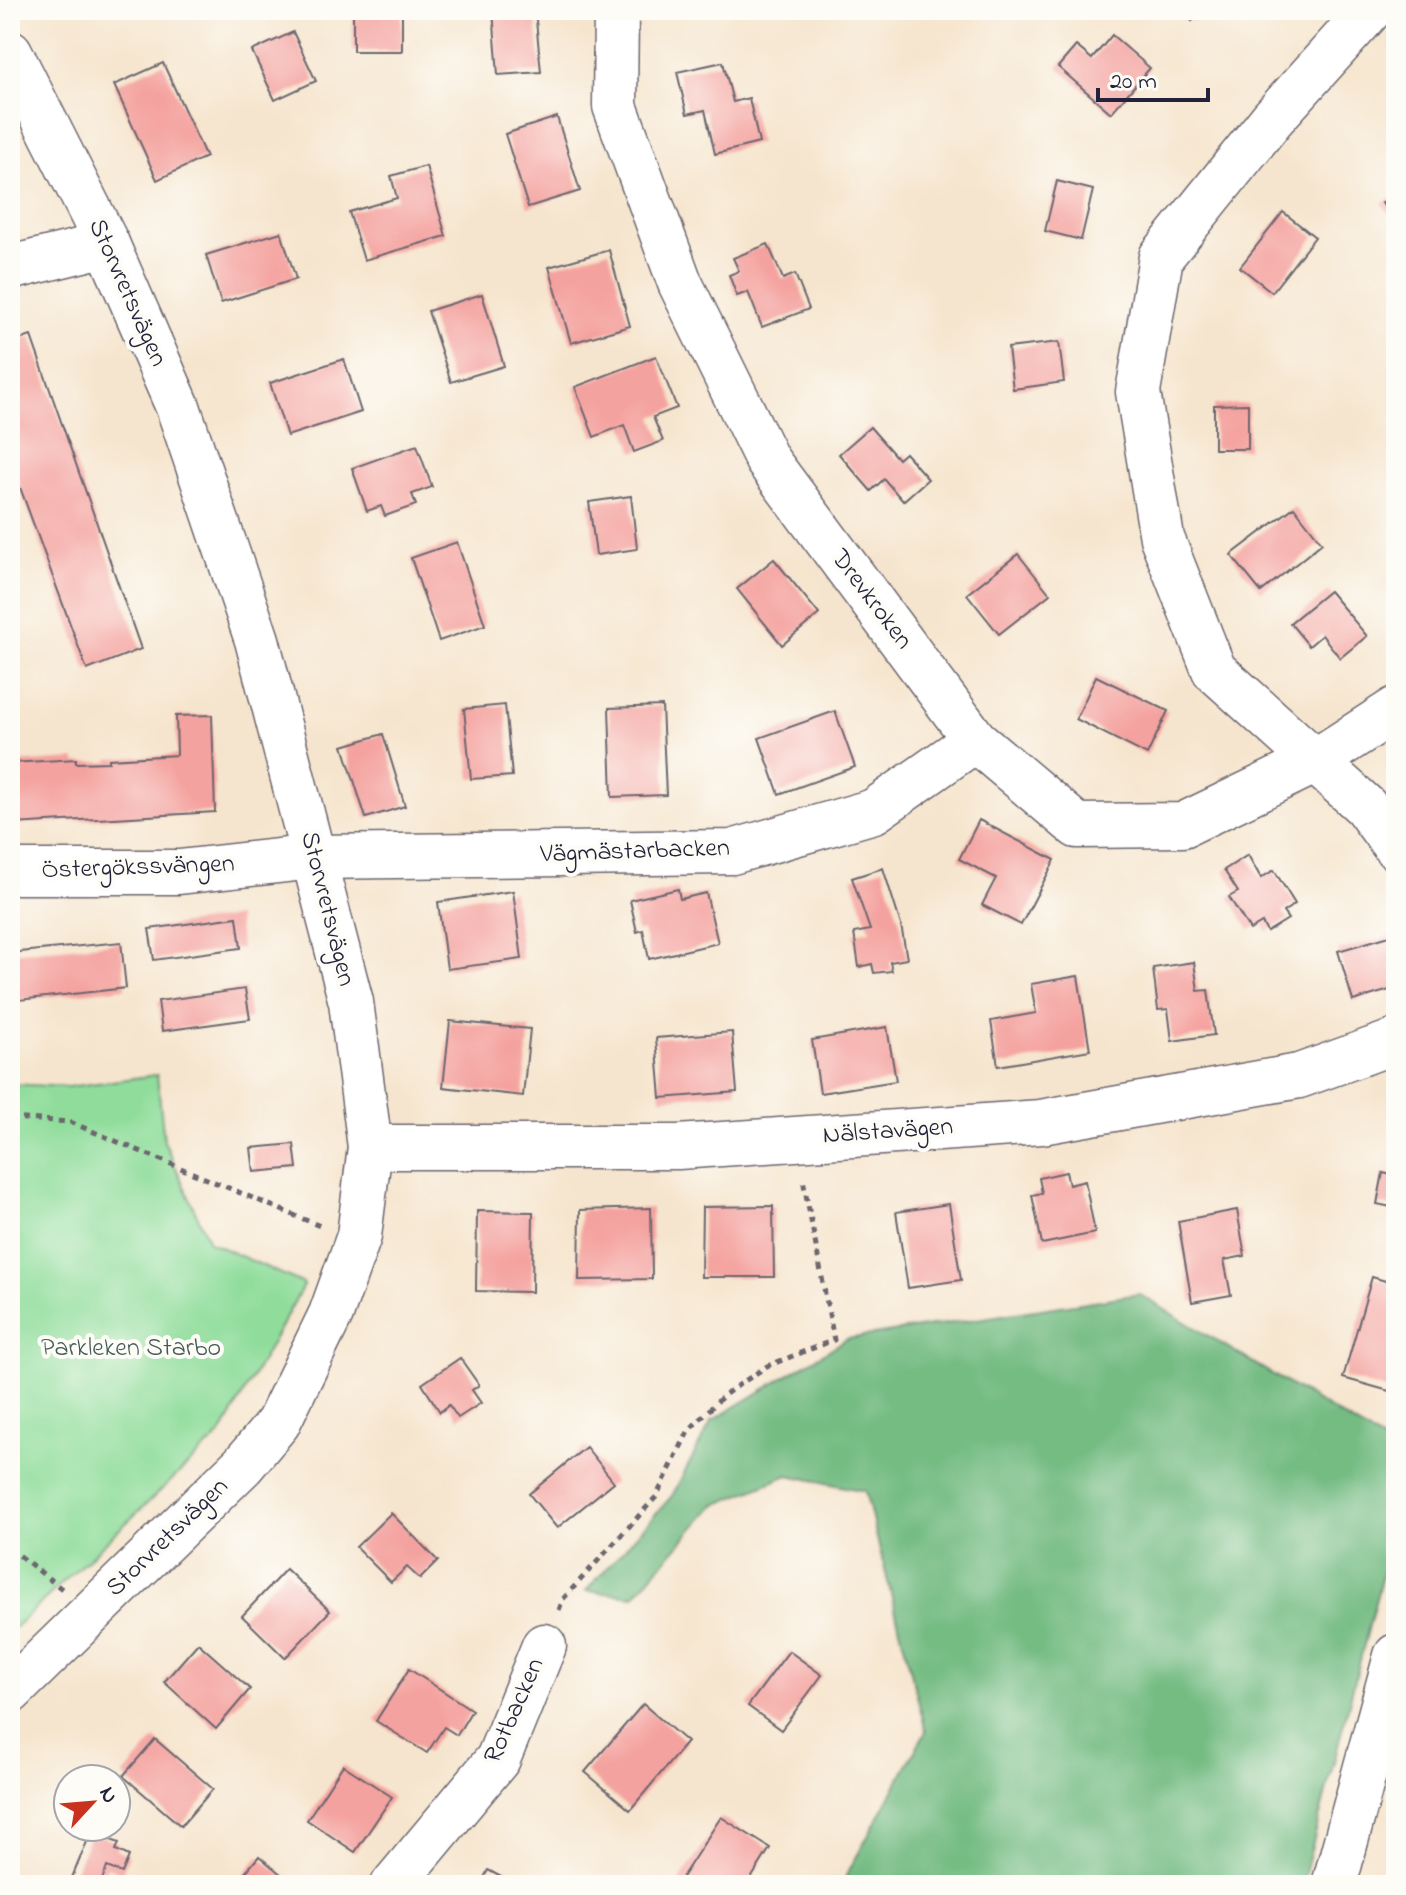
<svg xmlns="http://www.w3.org/2000/svg" width="1406" height="1895" font-family="'Indie Flower',sans-serif">
<style>
.green{fill:#90dd9b;stroke:#59806b;stroke-width:2}
.forest{fill:#74bc83;stroke:#4b6f5f;stroke-width:2}
.building{fill:#f4a29f}
.lines{fill:none;stroke-linecap:round;stroke-linejoin:round}
.street-casing{stroke:#6c666e;stroke-width:47}
.path{stroke:#6c666e;stroke-width:5;stroke-dasharray:6 6;stroke-linecap:butt}
.street{stroke:#fff;stroke-width:44}
.labels{text-anchor:middle;dominant-baseline:central;stroke-width:8;stroke-linejoin:round;paint-order:stroke}
.street-label{font-size:26px;fill:#22223b;stroke:#fdfcf7}
.park-label{font-size:26px;fill:#435a58;stroke:#fdfcf7}
</style>
<rect width="100%" height="100%" fill="#fdfcf7"/>
<filter id="ink" filterUnits="userSpaceOnUse"><feTurbulence type="fractalNoise" baseFrequency=".0125" numOctaves="2"/><feDisplacementMap in="SourceGraphic" scale="16" xChannelSelector="R" yChannelSelector="G"/><feConvolveMatrix kernelMatrix="1 2 1 2 8 2 1 2 1" color-interpolation-filters="sRGB"/></filter>
<filter id="wash" filterUnits="userSpaceOnUse"><feTurbulence type="fractalNoise" baseFrequency=".006" numOctaves="4" result="noise"/><feDisplacementMap in="SourceGraphic" scale="32" xChannelSelector="R" yChannelSelector="G"/><feGaussianBlur stdDeviation="1.8" result="paint"/><feColorMatrix in="noise" values="0 0 0 0 0 0 0 0 0 0 0 0 0 0 0 0 0 1.4 0 .05"/><feComposite in="paint" operator="in"/></filter>
<g filter="url(#wash)">
<rect width="100%" height="100%" fill="#f6e5ce"/>
<path class="green" d="M157 1075 164 1141 209 1242 304 1284 222 1433 10 1632V1084L68 1087Z"/>
<path class="forest" d="M1139 1294 1396 1449V1521L1302 1885H841L926 1731 865 1491 788 1475 713 1506 634 1596 586 1591 672 1496 712 1421 847 1339Z"/>
<g id="blocks">
<g class="building">
<rect x="353" y="10" width="49" height="41"/>
<path d="M503 10H535L541 72 498 75 493 11Z"/>
<path d="M1182 10H1204L1192 21Z"/>
<path d="M293 32 316 81 275 100 252 51Z"/>
<path d="M1112 35 1150 68 1111 113 1058 67 1076 46 1092 59Z"/>
<path d="M723 62 733 102 749 98 759 143 715 154 705 110 687 114 677 72Z"/>
<path d="M163 63 206 157 157 180 114 85Z"/>
<path d="M557 117 580 191 528 207 505 134Z"/>
<path d="M426 166 446 236 364 260 349 212 397 198 391 176Z"/>
<path d="M1057 181 1093 190 1081 240 1045 231Z"/>
<path d="M1396 194V225L1382 203Z"/>
<path d="M1283 212 1315 237 1272 292 1240 267Z"/>
<path d="M281 232 296 279 221 303 206 255Z"/>
<path d="M768 244 783 279 795 274 809 309 762 327 748 292 737 296 729 275 739 271 733 258Z"/>
<path d="M609 250 630 326 571 343 549 267Z"/>
<path d="M482 294 504 366 451 382 428 311Z"/>
<path d="M31 336 141 649 87 670 10 460V343Z"/>
<path d="M1059 342 1064 382 1013 389 1008 348Z"/>
<path d="M656 356 677 408 653 417 663 441 634 452 624 425 594 437 575 387Z"/>
<path d="M344 359 361 412 287 436 270 383Z"/>
<path d="M1248 404V449H1214V405Z"/>
<path d="M870 427 898 459 905 453 928 479 903 501 884 479 871 491 839 454Z"/>
<path d="M417 445 432 487 412 494 416 505 385 516 381 506 367 511 352 468Z"/>
<path d="M631 496 637 549 596 555 589 502Z"/>
<path d="M1294 507 1322 543 1261 592 1231 555Z"/>
<path d="M457 542 485 625 439 641 411 558Z"/>
<path d="M1018 554 1050 594 999 634 967 594Z"/>
<path d="M774 559 819 614 782 645 737 589Z"/>
<path d="M1329 591 1367 636 1340 658 1322 635 1309 646 1290 623Z"/>
<path d="M1096 676 1168 711 1147 755 1076 719Z"/>
<path d="M505 705 512 776 471 779 464 709Z"/>
<path d="M662 706 666 795 612 797 609 708Z"/>
<path d="M835 711 855 767 779 794 759 738Z"/>
<path d="M212 715 215 812 14 824 11 763 76 759V763L109 762V759L177 755 176 716Z"/>
<path d="M383 734 405 806 366 818 343 746Z"/>
<path d="M979 820 1055 860 1021 925 982 905 996 878 959 859Z"/>
<path d="M1248 855 1261 878 1274 870 1295 904 1283 912 1288 919 1267 932 1262 923 1250 930 1229 897 1238 892 1224 870Z"/>
<path d="M883 868 901 925 907 959 890 962 892 971 874 973 872 964 859 967 854 933 870 930 852 878Z"/>
<path d="M678 889 680 899 706 893 718 943 649 959 643 930 637 932 630 900Z"/>
<path d="M513 891 522 959 447 969 438 902Z"/>
<path d="M237 917 241 948 154 960 149 929Z"/>
<path d="M1393 935 1396 945V988L1353 1001 1338 951Z"/>
<path d="M121 942 126 988 10 1001V953Z"/>
<path d="M1194 962 1198 991 1208 990 1214 1035 1172 1041 1168 1009 1158 1010 1153 968Z"/>
<path d="M1078 976 1090 1050 998 1066 991 1021 1036 1013 1031 984Z"/>
<path d="M245 989 250 1019 162 1031 158 1001Z"/>
<path d="M450 1021 530 1029 523 1096 443 1087Z"/>
<path d="M887 1027 896 1081 820 1093 812 1040Z"/>
<path d="M732 1032 737 1092 661 1098 656 1038Z"/>
<path d="M294 1144 297 1168 254 1172 251 1148Z"/>
<path d="M1066 1172 1069 1185 1085 1181 1095 1233 1042 1244 1032 1195 1042 1193 1039 1178Z"/>
<path d="M1383 1173 1396 1176V1208L1377 1204Z"/>
<path d="M949 1204 961 1280 908 1288 896 1212Z"/>
<path d="M773 1206 774 1277H701L702 1207Z"/>
<path d="M651 1208 652 1279 579 1280 580 1210Z"/>
<path d="M1237 1210 1245 1256 1224 1260 1231 1295 1192 1302 1178 1221Z"/>
<path d="M477 1211 533 1212 532 1292 476 1291Z"/>
<path d="M1372 1277 1396 1284V1393L1343 1378Z"/>
<path d="M460 1358 479 1385 472 1390 481 1403 458 1418 449 1405 440 1412 422 1384Z"/>
<path d="M586 1447 614 1482 557 1528 529 1494Z"/>
<path d="M391 1513 438 1561 420 1579 407 1567 391 1582 356 1547Z"/>
<path d="M286 1569 330 1611 285 1658 242 1616Z"/>
<path d="M198 1643 250 1689 216 1729 164 1682Z"/>
<path d="M789 1651 822 1675 781 1730 748 1706Z"/>
<path d="M409 1669 472 1710 457 1735 444 1727 427 1753 376 1721Z"/>
<path d="M643 1704 687 1742 630 1810 585 1772Z"/>
<path d="M155 1739 213 1789 181 1826 123 1776Z"/>
<path d="M343 1765 392 1797 355 1852 307 1820Z"/>
<path d="M721 1817 770 1848 747 1885H677Z"/>
<path d="M91 1832 119 1843 116 1850 129 1856 122 1873 107 1867 100 1885H85L71 1880Z"/>
<path d="M259 1856 294 1885H235Z"/>
<path d="M488 1870 516 1885H480Z"/>
</g>
</g>
</g>
<g filter="url(#ink)">
<use href="#blocks" fill-opacity="0" stroke="#6c666e" stroke-width="2"/>
<g class="lines">
<g class="street-casing">
<g id="street">
<path d="M616 10 615 106 680 283 767 460 975 740 1077 826 1183 825 1314 762 1396 709"/>
<path d="M1370 10 1272 119 1161 257 1138 392 1162 538 1214 670 1365 806 1396 848"/>
<path d="M10 52 107 244 178 407 257 640 351 1002 370 1147 359 1236 331 1314 278 1423 243 1465 10 1692"/>
<path d="M10 268 107 244"/>
<path d="M10 872H179L314 857 732 852 874 811 975 740"/>
<path d="M370 1147H678L1041 1122 1299 1076 1396 1041"/>
<path d="M393 1885 498 1759 544 1646"/>
<path d="M1334 1885 1396 1656"/>
</g>
</g>
<g class="path">
<path d="M10 1118 70 1122 320 1226"/>
<path d="M10 1548 62 1589"/>
<path d="M559 1610 563 1599 656 1497 689 1430 724 1395 767 1366 834 1340 803 1179"/>
</g>
<use href="#street" class="street"/>
</g>
</g>
<g class="labels">
<g class="street-label">
<text transform="translate(127 293) rotate(66)">Storvretsvägen</text>
<text transform="translate(871 600) rotate(53)">Drevkroken</text>
<text transform="translate(635 852) rotate(-2)">Vägmästarbacken</text>
<text transform="translate(138 868) rotate(-2)">Östergökssvängen</text>
<text transform="translate(327 909) rotate(76)">Storvretsvägen</text>
<text transform="translate(888 1132) rotate(-4)">Nälstavägen</text>
<text transform="translate(168 1538) rotate(-44)">Storvretsvägen</text>
<text transform="translate(515 1711) rotate(-66)">Rotbacken</text>
</g>
<g class="park-label">
<text x="131" y="1349">Parkleken Starbo</text>
</g>
</g>
<rect width="1406" height="1895" fill="none" stroke="#fdfcf7" stroke-width="40"/>
<g transform="translate(92 1803) rotate(64)"><circle r="38" fill="#fdfcf7" stroke="#a5a5ac" stroke-width="2"/>
<path d="M0-6L14 30L0 20L-14 30Z" fill="#c8321e"/>
<text y="-12" font-size="22" font-weight="bold" text-anchor="middle" fill="#22223b">N</text>
</g>
<path d="M1098 88v12h110v-12" fill="none" stroke="#22223b" stroke-width="4"/>
<text x="1110" y="88" font-size="24" fill="#22223b" stroke="#fdfcf7" stroke-width="6" paint-order="stroke">20 m</text>
</svg>
